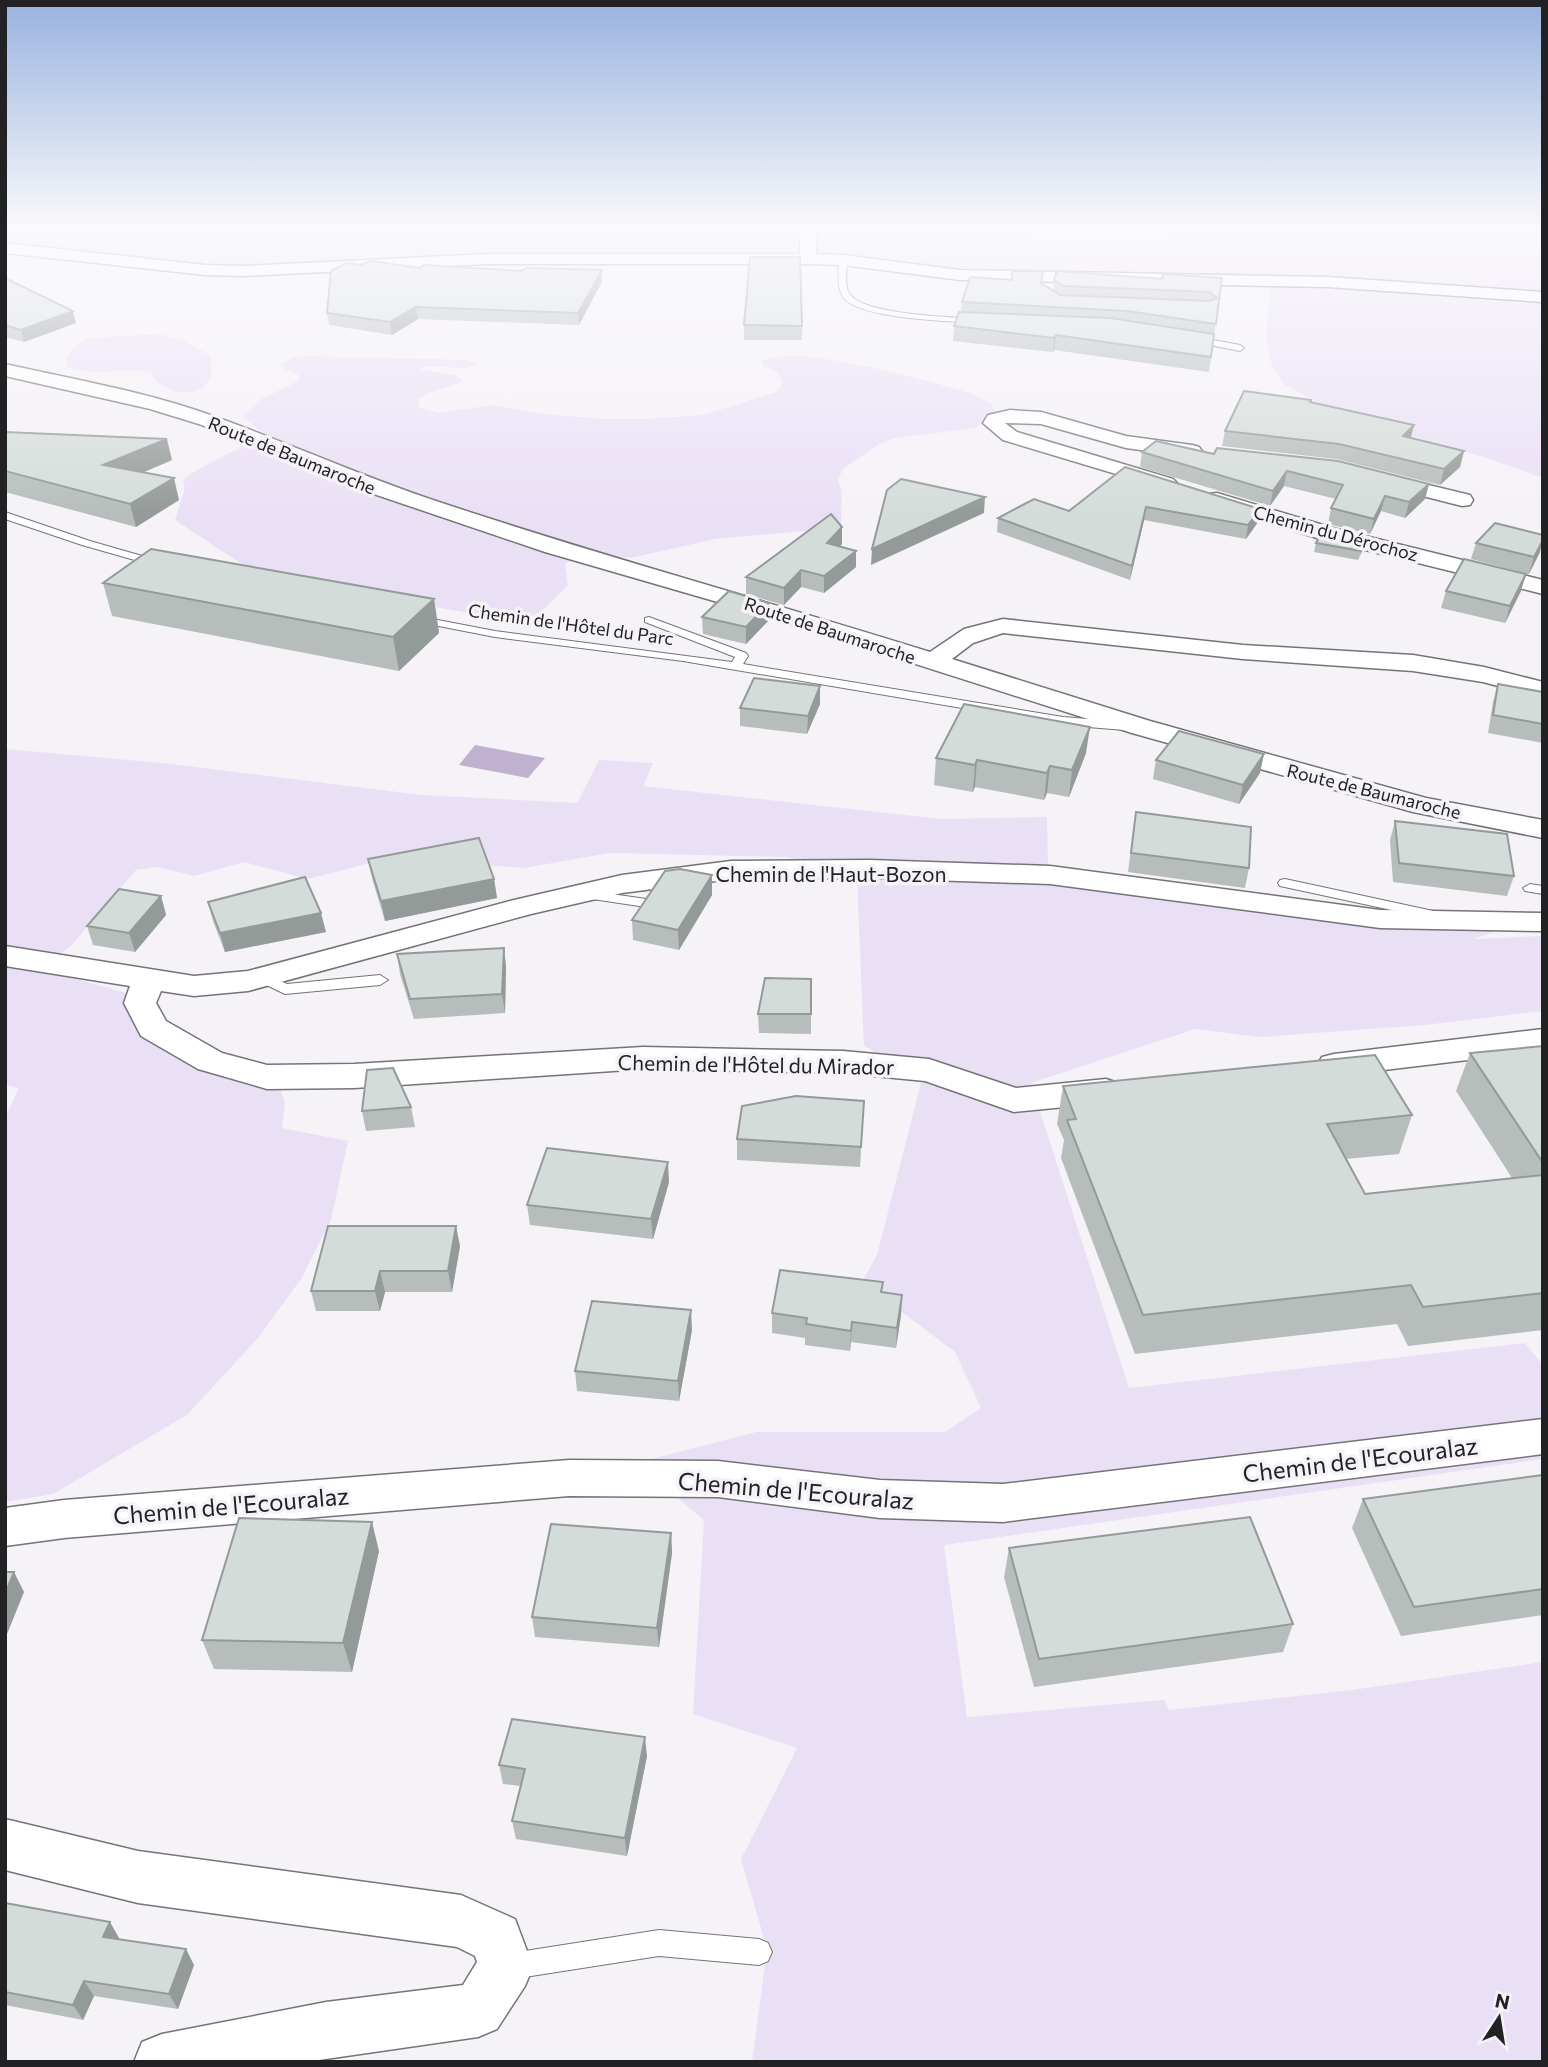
<svg xmlns="http://www.w3.org/2000/svg" width="1548" height="2067" font-family="Commissioner,sans-serif">
<style>
.green{fill:#eae0f6}
.water{fill:#c0b1d0}
.lines{fill:none;stroke-linecap:round;stroke-linejoin:round}
.service-casing{stroke:#757378;stroke-width:2}
.minor-casing{stroke:#757378;stroke-width:3}
.service{fill:#fff;fill-rule:evenodd}
.minor{fill:#fff;fill-rule:evenodd}
.wall{fill:#b6bdbb}
.shaded-wall{fill:#949a98}
.building{fill:#d4dcd9;stroke:#949a98;stroke-width:2}
.labels{text-anchor:middle;dominant-baseline:central;stroke-width:7;stroke-linejoin:round;paint-order:stroke}
.far-street-label{font-size:18px;fill:#222124;stroke:#f5f2f8}
.street-label{font-size:21px;fill:#222124;stroke:#f5f2f8}
.near-street-label{font-size:24px;fill:#222124;stroke:#f5f2f8}
</style>
<rect width="100%" height="100%" fill="#f5f2f8"/>
<g class="green">
<path d="M5 227H935V230L1161 243 1168 227H1543V478L1487 458 1342 416 1283 384 1271 363 1266 335 1270 291 1275 277 796 263 507 262 237 274 5 253Z"/>
<path d="M159 334 183 340 211 356C211 362 212 372 210 378 200 402 159 393 151 373 122 366 95 378 67 367V356L79 343 90 338Z"/>
<path d="M310 356 464 360 479 364C464 373 439 363 422 367V370L455 375 463 381C448 389 432 389 418 399L420 408 438 413 494 405 543 414 604 419H646L703 415 776 392 783 382 777 372 763 366 761 361C775 356 788 355 803 356 831 357 973 388 990 403 993 405 994 409 996 412L976 428 895 438 879 444 843 469 838 479 842 492 841 525 835 528 715 539 635 557 571 560 565 564 568 585 542 611 532 616 508 618 457 611 266 575 240 563 175 520 185 488 183 480C206 461 235 454 258 436L259 430 243 416 260 400 298 381 299 375 286 370 282 364 293 357Z"/>
<path d="M5 749 162 763 422 795 577 803 599 760 653 763 643 786 941 819 1047 817 1048 870 1380 912 1537 917 1474 939 1543 936V1011L1425 1025 1260 1037 1195 1029 1031 1083 1129 1388 1525 1343 1543 1365V1459L944 1545 967 1717 1164 1700 1169 1710 1352 1690 1543 1662V2062H752L767 1949 741 1859 797 1748 693 1714 704 1520 636 1463 756 1432H945L981 1408 955 1352 862 1282 877 1255 922 1079 864 1046 857 877 788 857 610 853 524 868 386 859 308 879 244 862 194 876 157 867 136 870 69 948 37 968 158 1002 166 1021 219 1056 273 1070 285 1103 282 1128 348 1141 331 1220 301 1279 258 1338 187 1415 53 1494 5 1502V1118L19 1088 5 1085Z"/>
</g>
<path class="water" d="M475 745 545 758 528 778 459 765Z"/>
<g class="lines">
<g class="service-casing">
<g id="service">
<path d="M843 258 847 260C847 270 844 284 849 293 861 315 953 317 978 319L982 321 978 323C950 321 860 319 844 298 836 288 839 272 839 260Z"/>
<path d="M1192 336 1240 345 1244 348 1240 351 1189 341V337Z"/>
<path d="M5 512 90 541 163 562 164 564 159 567 82 545 5 519Z"/>
<path d="M417 616 495 631 732 662 735 657 645 622V618L649 617 746 653 748 656 743 664 1063 717 1125 722 1131 726 1125 730 1063 725 683 661 495 637 413 621 411 619Z"/>
<path d="M1285 879 1438 912 1445 916 1438 920 1280 886 1278 883 1280 880Z"/>
<path d="M1530 884 1543 886V894L1525 891 1523 888Z"/>
<path d="M584 890 646 899 653 903 646 907 579 897 577 894 579 891Z"/>
<path d="M261 972 287 984 380 975 388 980 380 985 285 994 256 980 253 977 256 974Z"/>
<path d="M659 1930 759 1939 768 1943 772 1952 768 1961 759 1965 659 1956 512 1979 503 1975 499 1966 503 1957 512 1953Z"/>
</g>
</g>
<g class="minor-casing">
<g id="minor">
<path d="M801 227H817L816 254 843 255 960 270 1328 277 1543 292V302L1328 287 960 280 843 265 808 264H488L243 276 205 275 5 253V243L205 265 243 266 488 254H800Z"/>
<path d="M5 364C76 380 148 392 216 417 291 444 363 477 439 502 601 556 767 601 930 652L964 629 1003 619 1243 645 1413 655 1484 667 1543 682V698L1483 682 1413 671 1243 659 1003 633 973 643 952 659 1150 721 1426 798 1543 820V838L1413 812 1132 733 759 614 545 552 356 488 202 425 150 409 5 376Z"/>
<path d="M1010 410 1041 412 1126 436 1192 445 1199 447 1202 451 1199 455 1192 457 1126 448 1041 424 1005 423 1017 432 1173 479 1177 483 1173 487 1166 489 1003 440 983 423 988 415Z"/>
<path d="M1383 474 1470 495 1473 500 1470 505 1462 506 1376 484 1372 480 1376 476Z"/>
<path d="M1217 493 1333 528 1543 580V594L1317 538 1209 504 1206 499 1209 494Z"/>
<path d="M870 860 1050 866 1380 910 1543 913V931L1380 928 1050 884 870 878 731 879 622 893 531 914 248 991 194 996 161 991 156 1003 166 1021 222 1053 267 1065 354 1064 643 1047 843 1051 929 1059 1016 1088 1106 1079 1118 1083 1123 1091 1118 1099 1106 1103 1014 1112 925 1081 843 1073 643 1069 354 1088 267 1089 198 1069 141 1036 124 1003 130 986 5 966V946L194 976 248 971 514 900 622 875 731 861Z"/>
<path d="M1543 1029V1051L1334 1076 1322 1073 1317 1065 1322 1057 1334 1054Z"/>
<path d="M1543 1419V1454L1003 1522 880 1518 718 1497 569 1496 64 1538 5 1546V1508L64 1500 569 1460 718 1461 880 1480 1003 1484Z"/>
<path d="M5 1819 138 1851 461 1895 515 1919 533 1967 525 1986 497 2029 478 2037 305 2062H134L142 2042 162 2034 326 2002 463 1985 477 1962 475 1956 457 1947 138 1903 5 1870Z"/>
</g>
</g>
<use href="#service" class="service"/>
<use href="#minor" class="minor"/>
</g>
<g class="wall">
<path d="M360 265 521 271 602 270V281L579 325 418 319 392 335 329 325 327 313Z"/>
<path d="M5 278 76 323 24 342 5 337Z"/>
<path d="M1222 278 1209 372 1054 350 1053 352 953 341 954 326 961 312 962 302 1042 284 1053 291 1054 280Z"/>
<path d="M744 325 802 326V340H744Z"/>
<path d="M1311 402 1414 425 1411 438 1464 451 1460 467 1440 485 1336 459 1222 446 1225 431Z"/>
<path d="M5 432 172 460 144 472 179 500 136 527 5 492Z"/>
<path d="M1142 452 1429 484 1425 499 1405 518 1381 511 1370 534 1328 524 1331 508 1336 499 1284 486 1270 506 1140 467Z"/>
<path d="M1125 467 1258 522 1246 539 1144 520 1130 580 997 532 998 518 1069 511Z"/>
<path d="M1316 543 1362 552 1358 560 1314 552Z"/>
<path d="M1476 543 1540 552 1529 574 1471 559Z"/>
<path d="M842 544 840 546 856 567 824 593 801 587 784 605 746 594V577Z"/>
<path d="M103 583 434 599 439 633 399 671 112 616Z"/>
<path d="M1446 591H1521L1505 623 1441 608Z"/>
<path d="M702 617 769 620 746 644 703 634Z"/>
<path d="M1498 684 1543 692V743L1488 733 1493 702Z"/>
<path d="M820 704 807 734 740 726V708Z"/>
<path d="M1086 753 1069 797 1047 793 1044 800 975 787 973 792 934 785 936 758Z"/>
<path d="M1156 760 1260 773 1239 804 1153 779Z"/>
<path d="M1136 812 1249 868 1245 888 1128 872Z"/>
<path d="M1395 821 1514 876 1507 896 1393 882 1390 840Z"/>
<path d="M368 859 494 879 497 898 385 921 372 878Z"/>
<path d="M712 875V895L679 950 633 940 632 920Z"/>
<path d="M161 896 166 915 135 952 93 945 87 926Z"/>
<path d="M208 902 326 932 225 952 213 921Z"/>
<path d="M504 948 506 967 505 1013 414 1019 400 974 397 954Z"/>
<path d="M758 1014H811V1034L759 1033Z"/>
<path d="M1543 1046V1330L1408 1346 1397 1324 1135 1354 1061 1158 1064 1140 1057 1124 1063 1086 1412 1115 1399 1154 1346 1159 1365 1194 1512 1178 1456 1091 1470 1053Z"/>
<path d="M864 1101 860 1167 737 1160V1139Z"/>
<path d="M411 1107 415 1127 366 1131 362 1111Z"/>
<path d="M669 1182 653 1239 530 1225 527 1205Z"/>
<path d="M460 1246 452 1292H385L380 1311H316L311 1291Z"/>
<path d="M882 1293 902 1295 901 1315 896 1348 851 1342 850 1351 805 1345V1338L772 1333V1313Z"/>
<path d="M692 1330 679 1401 577 1391 575 1371Z"/>
<path d="M1543 1475V1615L1401 1636 1352 1528 1363 1499Z"/>
<path d="M671 1533 672 1553 659 1647 535 1637 532 1617Z"/>
<path d="M1009 1548 1293 1624 1283 1652 1034 1687 1004 1577Z"/>
<path d="M379 1551 352 1672 214 1669 202 1640Z"/>
<path d="M647 1756 627 1856 516 1839 512 1821 521 1786 503 1784 499 1765Z"/>
<path d="M5 1903 119 1938V1939L194 1965 178 2009 94 1996 83 2020 5 2005Z"/>
</g>
<g class="shaded-wall">
<path d="M602 270V281L579 325 578 313Z"/>
<path d="M416 307 418 319 392 335 390 322Z"/>
<path d="M73 311 76 323 24 342 21 330Z"/>
<path d="M1056 335 1054 350 1053 352 1054 338Z"/>
<path d="M1414 425 1410 440 1403 436Z"/>
<path d="M167 439 172 460 109 487 103 465Z"/>
<path d="M1464 451 1460 467 1440 485 1444 469Z"/>
<path d="M1287 471 1284 486 1270 506 1273 491Z"/>
<path d="M174 478 179 500 136 527 130 504Z"/>
<path d="M1429 484 1425 499 1405 518 1409 502Z"/>
<path d="M1385 496 1381 511 1370 534 1374 519Z"/>
<path d="M985 497 984 513 871 565 872 549Z"/>
<path d="M1146 507 1144 520 1130 580 1132 566Z"/>
<path d="M1260 509 1258 522 1246 539 1248 525Z"/>
<path d="M842 527V544L827 560V543Z"/>
<path d="M1543 540 1540 552 1529 574 1534 557Z"/>
<path d="M856 551V567L824 593V576Z"/>
<path d="M801 570V587L784 605V588Z"/>
<path d="M1526 574 1521 591 1505 623 1510 606Z"/>
<path d="M434 599 439 633 399 671 393 637Z"/>
<path d="M769 603V620L746 644V627Z"/>
<path d="M820 686V704L807 734 808 716Z"/>
<path d="M1090 727 1086 753 1069 797 1072 770Z"/>
<path d="M1264 754 1260 773 1239 804 1243 785Z"/>
<path d="M977 760 975 787 973 792 975 765Z"/>
<path d="M1050 766 1047 793 1044 800 1047 773Z"/>
<path d="M712 875V895L679 950 678 930Z"/>
<path d="M494 879 497 898 385 921 381 901Z"/>
<path d="M161 896 166 915 135 952 129 933Z"/>
<path d="M321 913 326 932 225 952 220 933Z"/>
<path d="M504 948 506 967 505 1013 502 994Z"/>
<path d="M668 1162 669 1182 653 1239 651 1219Z"/>
<path d="M456 1226 460 1246 452 1292 448 1271Z"/>
<path d="M380 1271 385 1292 380 1311 375 1291Z"/>
<path d="M902 1295 901 1315 896 1348 897 1328Z"/>
<path d="M691 1310 692 1330 679 1401 678 1381Z"/>
<path d="M852 1322 851 1342 850 1351 851 1331Z"/>
<path d="M372 1522 379 1551 352 1672 343 1643Z"/>
<path d="M671 1533 672 1553 659 1647 657 1628Z"/>
<path d="M14 1572 24 1592 5 1639V1594Z"/>
<path d="M645 1737 647 1756 627 1856 625 1838Z"/>
<path d="M110 1922 119 1938 113 1952 103 1937Z"/>
<path d="M186 1949 194 1965 178 2009 169 1994Z"/>
<path d="M84 1981 94 1996 83 2020 73 2005Z"/>
</g>
<g class="building">
<path d="M750 257H800L802 326 744 325Z"/>
<path d="M371 261 420 268 424 265 521 271 527 268 602 270 578 313 416 307 390 322 327 313 331 271 346 263 360 265Z"/>
<path d="M1012 271H1043L1041 283 1060 295 1210 301 1217 298 1210 292 1063 286 1054 280 1057 271 1162 279 1163 274 1222 278 1216 324 1127 311 962 302 970 277 1012 280Z"/>
<path d="M5 278 73 311 21 330 5 325Z"/>
<path d="M959 312 1110 318 1214 334 1211 357 1056 335 1054 338 954 326Z"/>
<path d="M1244 391 1311 400 1310 402 1414 425 1403 436 1464 451 1444 469 1339 444 1225 431Z"/>
<path d="M5 432 167 439 103 465 174 478 130 504 5 471Z"/>
<path d="M1156 441 1214 454 1217 448 1338 461 1429 484 1409 502 1385 496 1374 519 1331 508 1343 485 1287 471 1273 491 1142 452Z"/>
<path d="M1125 467 1260 509 1248 525 1146 507 1132 566 998 518 1034 499 1069 511Z"/>
<path d="M901 479 985 497 872 549 887 490Z"/>
<path d="M831 514 842 527 827 543 856 551 824 576 801 570 784 588 746 577Z"/>
<path d="M1495 523 1543 535V540L1534 557 1476 543Z"/>
<path d="M1321 533 1364 543 1361 551 1316 543Z"/>
<path d="M151 549 434 599 393 637 103 583Z"/>
<path d="M1464 559 1526 574 1510 606 1446 591Z"/>
<path d="M729 591 769 603 746 627 702 617Z"/>
<path d="M754 678 820 686 808 716 740 708Z"/>
<path d="M1498 684 1543 692V724L1493 715Z"/>
<path d="M964 704 1090 727 1072 770 1050 766 1047 773 977 760 975 765 936 758Z"/>
<path d="M1179 731 1264 754 1243 785 1156 760Z"/>
<path d="M1136 812 1251 827 1249 868 1131 853Z"/>
<path d="M1395 821 1507 834 1514 876 1399 863Z"/>
<path d="M479 838 494 879 381 901 368 859Z"/>
<path d="M680 869 712 875 678 930 632 920 665 871Z"/>
<path d="M305 877 321 913 220 933 208 902Z"/>
<path d="M119 889 161 896 129 933 87 926Z"/>
<path d="M504 948 502 994 410 999 397 954Z"/>
<path d="M765 978 811 979V1014H758Z"/>
<path d="M1543 1046V1163L1470 1053Z"/>
<path d="M1375 1055 1412 1115 1327 1124 1365 1194 1543 1175V1293L1423 1307 1411 1285 1143 1315 1067 1120 1076 1119 1063 1086Z"/>
<path d="M393 1068 411 1107 362 1111 367 1070Z"/>
<path d="M796 1096 864 1101 861 1147 737 1139 742 1106Z"/>
<path d="M547 1148 668 1162 651 1219 527 1205Z"/>
<path d="M328 1226H456L448 1271H380L375 1291H311Z"/>
<path d="M780 1270 883 1282 881 1292 902 1295 897 1328 852 1322 851 1331 806 1324 807 1318 772 1313Z"/>
<path d="M592 1301 691 1310 678 1381 575 1371Z"/>
<path d="M1543 1475V1589L1414 1607 1363 1499Z"/>
<path d="M1250 1517 1293 1624 1039 1659 1009 1548Z"/>
<path d="M239 1518 372 1522 343 1643 202 1640Z"/>
<path d="M551 1524 671 1533 657 1628 532 1617Z"/>
<path d="M5 1572H14L5 1594Z"/>
<path d="M512 1719 645 1737 625 1838 512 1821 525 1769 499 1765Z"/>
<path d="M5 1903 110 1922 103 1937 186 1949 169 1994 84 1981 73 2005 5 1992Z"/>
</g>
<linearGradient id="sky" x2="0" y2="1"><stop stop-color="#98b3de"/><stop offset="0.44" stop-color="#faf9fc"/><stop offset="1" stop-color="#faf9fc" stop-opacity="0"/></linearGradient>
<rect width="1548" height="517" fill="url(#sky)"/>
<g class="labels">
<g class="far-street-label">
<text transform="translate(292 455) rotate(22)">Route de Baumaroche</text>
<text transform="translate(1336 533) rotate(15)">Chemin du Dérochoz</text>
<text transform="translate(571 624) rotate(8)">Chemin de l'Hôtel du Parc</text>
<text transform="translate(830 630) rotate(18)">Route de Baumaroche</text>
<text transform="translate(1374 791) rotate(14)">Route de Baumaroche</text>
</g>
<g class="street-label">
<text x="831" y="873">Chemin de l'Haut-Bozon</text>
<text transform="translate(756 1064) rotate(1)">Chemin de l'Hôtel du Mirador</text>
</g>
<g class="near-street-label">
<text transform="translate(1360 1459) rotate(-7)">Chemin de l'Ecouralaz</text>
<text transform="translate(796 1490) rotate(5)">Chemin de l'Ecouralaz</text>
<text transform="translate(231 1505) rotate(-5)">Chemin de l'Ecouralaz</text>
</g>
</g>
<rect width="1548" height="2067" fill="none" stroke="#222124" stroke-width="14"/>
<g transform="translate(1499 2018) rotate(12)" stroke="#f5f2f8" stroke-width="5" paint-order="stroke">
<path d="M0-5L12 26L0 18L-12 26Z" fill="#222124"/>
<text y="-10" font-size="19" font-weight="bold" text-anchor="middle" fill="#222124">N</text>
</g>
</svg>
